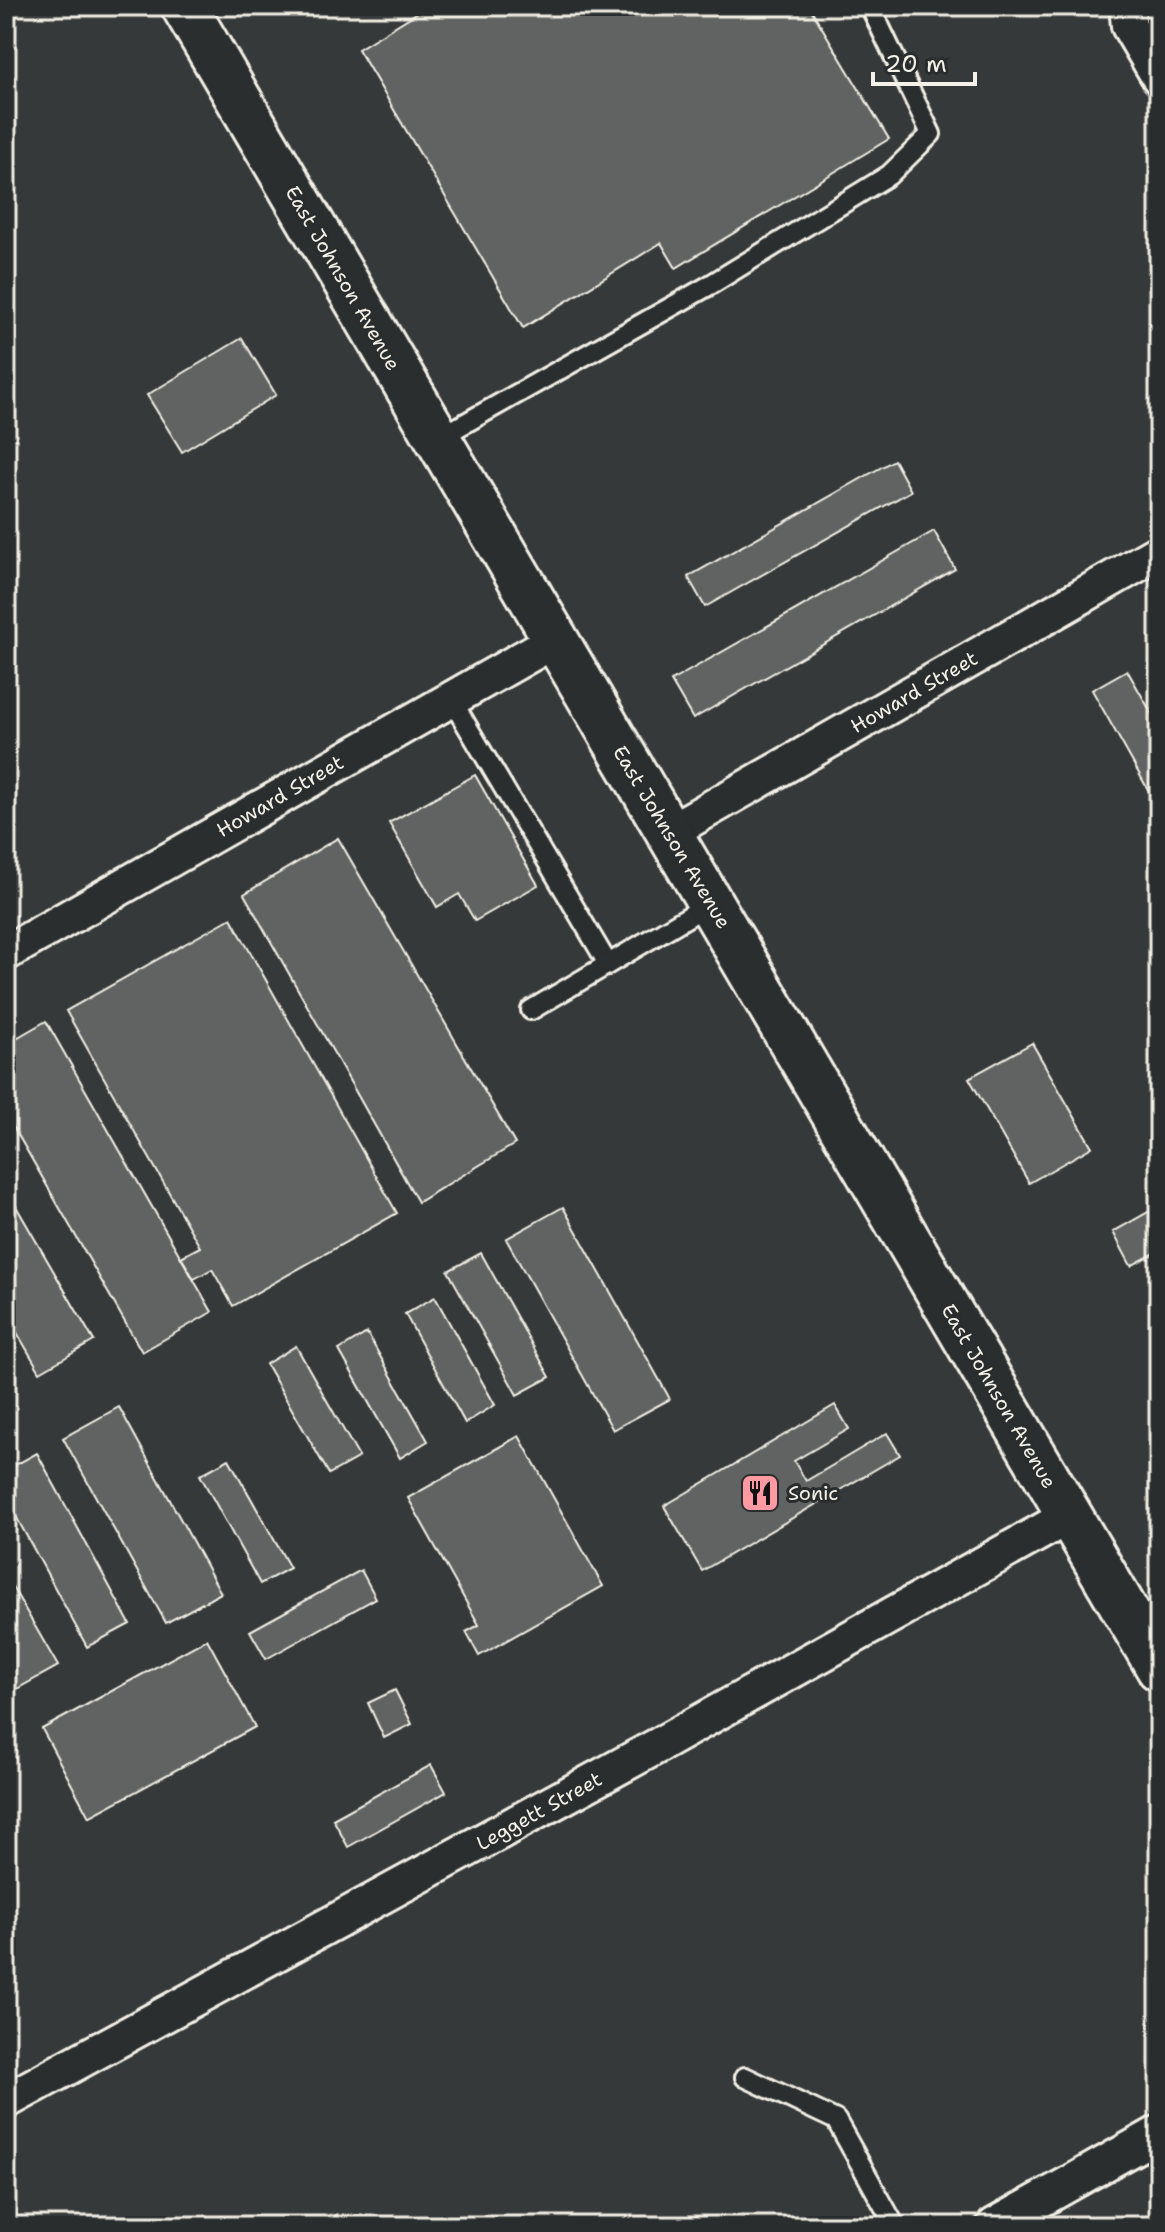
<svg xmlns="http://www.w3.org/2000/svg" width="1165" height="2232" font-family="'Shantell Sans',sans-serif">
<style>
.building{fill:#616362;stroke:#f4f1e8;stroke-width:2}
.lines{fill:none;stroke-linecap:round;stroke-linejoin:round}
.service-casing{stroke:#f4f1e8;stroke-width:24}
.minor-casing{stroke:#f4f1e8;stroke-width:40}
.secondary-casing{stroke:#f4f1e8;stroke-width:50}
.service{stroke:#2a2d2e;stroke-width:18}
.minor{stroke:#2a2d2e;stroke-width:34}
.secondary{stroke:#2a2d2e;stroke-width:44}
.labels{text-anchor:middle;dominant-baseline:central;stroke-width:6;stroke-linejoin:round;paint-order:stroke}
.street-label{font-size:20px;fill:#f4f1e8;stroke:#2a2d2e}
.poi-label{font-size:20px;fill:#f4f1e8;stroke:#2a2d2e;text-anchor:start}
</style>
<rect width="100%" height="100%" fill="#363939"/>
<filter id="ink" filterUnits="userSpaceOnUse"><feTurbulence type="fractalNoise" baseFrequency=".0125" numOctaves="2"/><feDisplacementMap in="SourceGraphic" scale="16" xChannelSelector="R" yChannelSelector="G"/><feConvolveMatrix kernelMatrix="1 2 1 2 8 2 1 2 1" color-interpolation-filters="sRGB"/></filter>
<g filter="url(#ink)">
<g class="building">
<path d="M428 6H809L889 139 676 268 661 243 523 328 358 49Z"/>
<path d="M242 338 276 395 182 452 147 395Z"/>
<path d="M894 460 911 491 705 607 688 577Z"/>
<path d="M934 531 955 569 693 719 671 681Z"/>
<path d="M1127 670 1159 726V791L1151 795 1092 690Z"/>
<path d="M475 775 538 885 475 921 459 894 437 907 389 823Z"/>
<path d="M338 838 515 1144 418 1202 244 894Z"/>
<path d="M231 918 397 1213 233 1306 212 1269 194 1279 181 1257 200 1247 66 1011Z"/>
<path d="M46 1021 212 1312 142 1352 6 1114V1044Z"/>
<path d="M1032 1043 1092 1147 1029 1183 969 1078Z"/>
<path d="M6 1189 94 1341 40 1372 6 1314Z"/>
<path d="M1159 1206V1251L1131 1266 1113 1232Z"/>
<path d="M563 1207 670 1399 613 1430 506 1239Z"/>
<path d="M481 1253 550 1377 517 1395 448 1271Z"/>
<path d="M435 1297 495 1405 465 1423 405 1314Z"/>
<path d="M367 1333 428 1441 400 1458 339 1350Z"/>
<path d="M296 1346 359 1457 329 1474 266 1364Z"/>
<path d="M835 1405 849 1429 794 1461 806 1481 887 1433 900 1455 702 1571 664 1506Z"/>
<path d="M119 1407 221 1593 166 1623 63 1438Z"/>
<path d="M519 1436 603 1586 479 1656 466 1632 479 1625 408 1498Z"/>
<path d="M37 1453 130 1624 87 1647 6 1498V1470Z"/>
<path d="M229 1459 290 1568 260 1584 200 1475Z"/>
<path d="M361 1570 376 1598 266 1659 250 1631Z"/>
<path d="M6 1576 58 1666 15 1690 6 1674Z"/>
<path d="M207 1639 255 1727 89 1817 42 1729Z"/>
<path d="M395 1690 412 1724 384 1738 368 1703Z"/>
<path d="M431 1765 446 1792 348 1847 333 1819Z"/>
</g>
<g class="lines">
<g class="service-casing">
<g id="service">
<path d="M437 439 710 285 889 175 931 134 870 6"/>
<path d="M451 699 608 964"/>
<path d="M531 1010 711 903"/>
<path d="M745 2077 836 2120 895 2226"/>
</g>
</g>
<g class="minor-casing">
<g id="minor">
<path d="M1127 6 1129 26 1159 77"/>
<path d="M669 832 1159 552"/>
<path d="M6 953 555 640"/>
<path d="M6 2101 659 1745 1069 1516"/>
<path d="M994 2226 1159 2133"/>
</g>
</g>
<g class="secondary-casing">
<path id="secondary" d="M184 6 1159 1668"/>
</g>
<use href="#service" class="service"/>
<use href="#minor" class="minor"/>
<use href="#secondary" class="secondary"/>
</g>
</g>
<defs>
<g id="restaurant-square" transform="scale(2)"><rect x="-9" y="-9" width="18" height="18" rx="4" fill="#ff9aa2" stroke="#2a2d2e"/><path d="M-5-6h1v4h1v-4h1v4h1v-4h1v5L-1.5 .5V6h-2V.5L-5-1ZM5-6V6H3V1.5H1.5Q1.5-4 5-6Z" fill="#111"/></g>
</defs>
<g fill-rule="evenodd">
<use href="#restaurant-square" x="760" y="1493"/>
</g>
<g class="labels">
<g class="street-label">
<text transform="translate(343 278) rotate(60)">East Johnson Avenue</text>
<text transform="translate(914 692) rotate(-30)">Howard Street</text>
<text transform="translate(280 796) rotate(-30)">Howard Street</text>
<text transform="translate(672 837) rotate(59)">East Johnson Avenue</text>
<text transform="translate(999 1396) rotate(60)">East Johnson Avenue</text>
<text transform="translate(539 1811) rotate(-29)">Leggett Street</text>
</g>
<g class="poi-label">
<text x="788" y="1493">Sonic</text>
</g>
</g>
<rect width="1165" height="2232" fill="none" stroke="#2a2d2e" stroke-width="32"/>
<rect x="16" y="16" width="1133" height="2200" fill="none" stroke="#f4f1e8" stroke-width="3" filter="url(#ink)"/>
<path d="M873 72v12h102v-12" fill="none" stroke="#f4f1e8" stroke-width="4"/>
<text x="885" y="72" font-size="24" fill="#f4f1e8" stroke="#2a2d2e" stroke-width="6" paint-order="stroke">20 m</text>
</svg>
